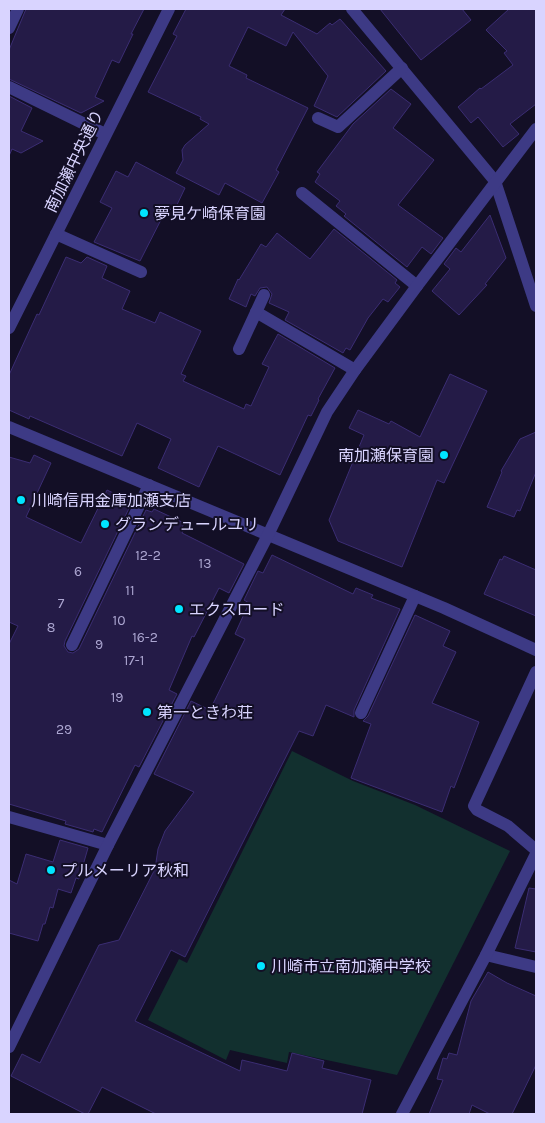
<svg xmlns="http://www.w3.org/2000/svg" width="545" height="1123" font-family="Karla,'Noto Sans JP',sans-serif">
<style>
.green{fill:#12302f}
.building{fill:#241b47;stroke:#3b2d73}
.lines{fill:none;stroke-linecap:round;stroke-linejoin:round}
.minor{stroke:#3d3a85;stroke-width:12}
.poi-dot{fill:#00e5ff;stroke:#130f26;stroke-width:2}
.labels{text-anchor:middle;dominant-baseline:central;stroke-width:4;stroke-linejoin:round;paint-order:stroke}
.number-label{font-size:14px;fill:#aca6d1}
.street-label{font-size:16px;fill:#d9d4ff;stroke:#130f26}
.poi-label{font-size:16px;fill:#d9d4ff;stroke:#130f26;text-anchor:start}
</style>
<rect width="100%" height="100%" fill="#130f26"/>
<path class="green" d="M292 751 353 781 415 805 510 851 397 1075 289 1052 287 1063 230 1050 226 1060 148 1020 179 959 187 963Z"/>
<g class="building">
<path d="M26 9H144L131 34H133L119 63 112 60 95 97 104 101 81 113 9 79V50Z"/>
<path d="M186 9H285L281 15 317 34 330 23 332 25 340 19 386 71 337 117 314 106 328 76 293 32 286 46 248 27 229 66 247 75 246 78 308 108 276 170 279 172 262 203 225 183 219 195 176 173 183 160 182 150 185 145 209 124 200 119 201 117 148 92 177 36 173 34Z"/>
<path d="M380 9H462L471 20 421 60Z"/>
<path d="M509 9H536V104L510 124 519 134 503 147 478 117 471 123 458 107 480 88 481 89 513 65 504 53 507 51 486 30Z"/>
<path d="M391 89 411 104 393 128 434 160 398 205 443 238 431 254 422 247 407 267 344 216 346 214 336 206 340 201 315 182 320 174 317 172 353 124Z"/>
<path d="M9 96 32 108 21 131 43 141 21 153 12 149 9 156Z"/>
<path d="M136 162 185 188 174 211 167 208 140 261 94 242 112 208 100 202 116 171 128 177Z"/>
<path d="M490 215 506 258 485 284 487 285 459 315 432 291 450 269 444 264 456 248 461 252Z"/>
<path d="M334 229 397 280 395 283 400 287 388 302 383 299 368 318 350 350 346 348 343 353 285 320 289 312 269 303 272 294 267 287 260 288 255 296 251 294 246 307 229 299 238 279 239 280 261 244 266 247 277 233 310 259Z"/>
<path d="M66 257 81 263 87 257 107 266 102 278 130 291 122 309 155 323 160 312 201 331 181 374 186 376 183 381 244 409 246 404 251 406 269 367 262 364 278 334 335 368 318 399 319 400 311 416 308 415 280 475 218 446 199 487 158 468 171 439 137 423 122 456 30 416 29 419 9 410V375L37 314 39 315Z"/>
<path d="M450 374 487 391 444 483 437 480 402 567 338 541 329 520 364 435 349 428 358 410 389 424 391 421 420 437Z"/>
<path d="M536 432V472L520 511 517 510 514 517 487 507 502 472 501 471 520 439Z"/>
<path d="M34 455 51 463 26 517 81 543 107 490 132 502 65 641 64 646 68 652 73 653 79 649 146 510 152 512 154 509 184 523 181 530 183 531 182 533 244 564 229 593 219 588 194 637 192 636 169 690 177 694 139 767 135 765 102 832 94 829 93 832 65 824 66 821 9 804V644L18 626 9 622V457L30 463Z"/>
<path d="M272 555 353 594 356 588 373 595 371 598 400 609 354 710V717L326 705 313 736 299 731 185 957 171 950 135 1021 240 1071 242 1060 287 1071 292 1053 324 1061 322 1068 371 1080 362 1114H156L102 1087 88 1114H85L11 1076 22 1054 40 1063 99 945 119 940 155 869 158 849 165 831 194 792 154 774 191 701 210 710 245 639 235 634 249 603 244 600 258 571 263 573Z"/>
<path d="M504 556 536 570V616L484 594 500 559 502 560Z"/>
<path d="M415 615 450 631 443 646 456 652 432 703 479 722 454 788 451 786 442 812 351 778 371 724 363 721 368 716Z"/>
<path d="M60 840 88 848 79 879 76 878 71 893 58 889 53 908 50 907 45 924H43L38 941 9 933V880L17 884 26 854 53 862Z"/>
<path d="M529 888 536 889V952L515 948Z"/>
<path d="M488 972 507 983 536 996V1065L512 1114H490L472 1105 469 1114H429L443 1080 437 1079 443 1058 447 1059 449 1053 457 1055 471 1001Z"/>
</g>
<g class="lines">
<g class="minor">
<path d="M352 9 495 181 536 306"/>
<path d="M9 28 18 9"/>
<path d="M9 87 105 134"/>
<path d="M318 118 338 127 402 68"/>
<path d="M302 193 417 286"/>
<path d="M56 234 141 272"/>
<path d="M256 312 355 370"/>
<path d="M9 328 169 9"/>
<path d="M239 349 264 295"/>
<path d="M9 427 444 608 536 650"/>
<path d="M72 645 149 485"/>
<path d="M536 672 474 806 477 810 508 826 536 850"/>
<path d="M361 713 415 596"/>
<path d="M9 817 108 845"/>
<path d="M486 955 536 967"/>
<path d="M9 1047 108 845 268 535 327 412 355 370 417 286 536 129"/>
<path d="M402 1114 486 955 536 854"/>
</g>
</g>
<g class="poi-dot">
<circle cx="144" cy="213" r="5"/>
<circle cx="444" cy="455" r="5"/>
<circle cx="21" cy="500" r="5"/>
<circle cx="105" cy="524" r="5"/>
<circle cx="179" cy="609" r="5"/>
<circle cx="147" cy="712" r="5"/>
<circle cx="51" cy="870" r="5"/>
<circle cx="261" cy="966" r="5"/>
</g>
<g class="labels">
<g class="number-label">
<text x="148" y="555">12-2</text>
<text x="205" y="563">13</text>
<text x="78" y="571">6</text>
<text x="130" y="590">11</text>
<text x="61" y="603">7</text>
<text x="119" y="620">10</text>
<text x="51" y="627">8</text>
<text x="145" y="637">16-2</text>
<text x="99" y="644">9</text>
<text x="134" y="660">17-1</text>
<text x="117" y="697">19</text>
<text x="64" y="729">29</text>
</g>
<g class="street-label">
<text transform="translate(74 161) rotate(-64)">南加瀬中央通り</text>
</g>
<g class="poi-label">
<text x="154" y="213">夢見ケ崎保育園</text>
<text x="434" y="455" text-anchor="end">南加瀬保育園</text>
<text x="31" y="500">川崎信用金庫加瀬支店</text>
<text x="115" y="524">グランデュールユリ</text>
<text x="189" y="609">エクスロード</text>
<text x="157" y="712">第一ときわ荘</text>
<text x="61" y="870">プルメーリア秋和</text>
<text x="271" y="966">川崎市立南加瀬中学校</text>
</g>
</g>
<rect width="545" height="1123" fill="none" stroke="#d9d4ff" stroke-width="20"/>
</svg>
